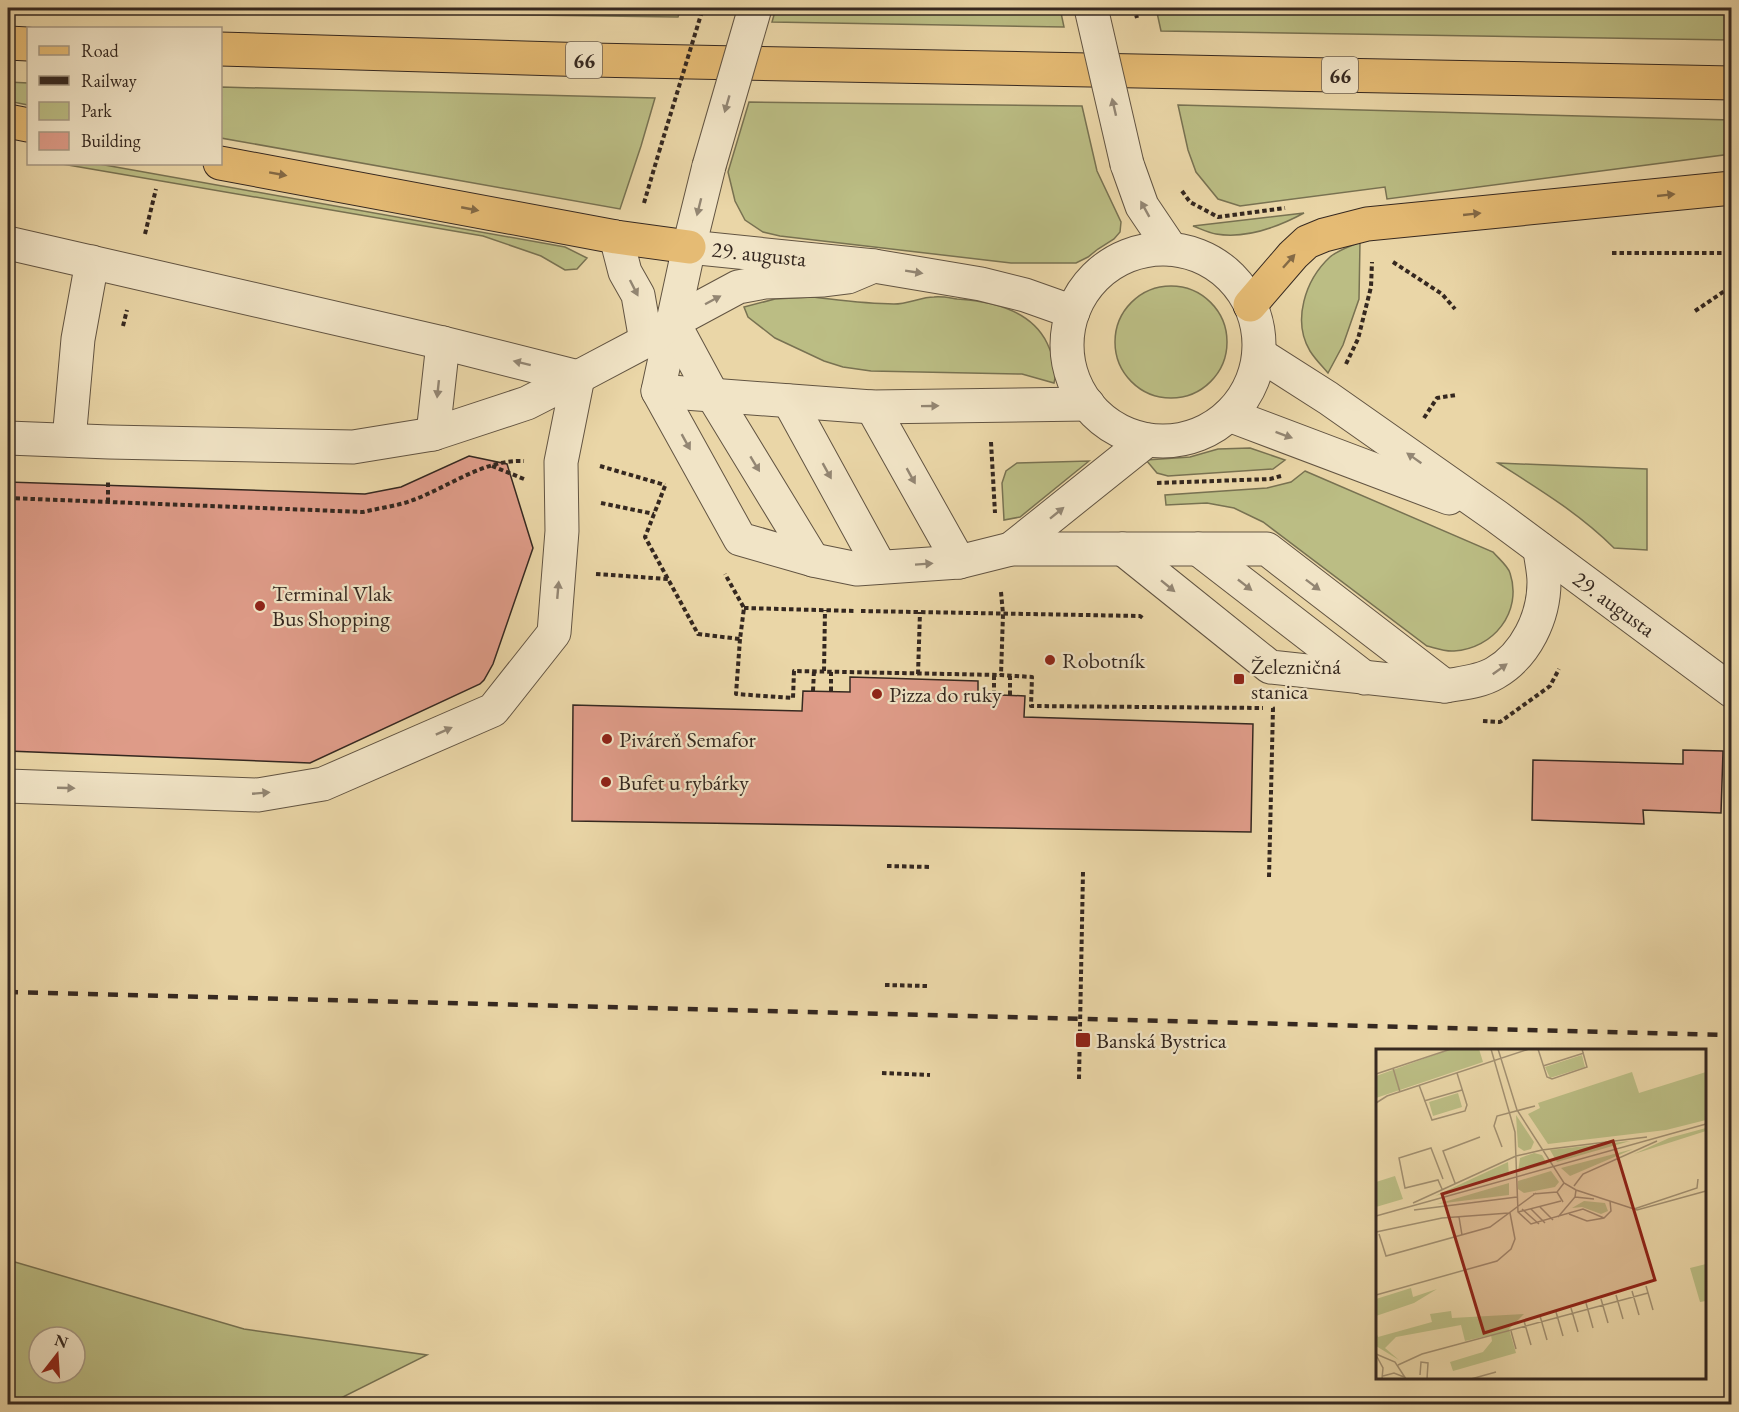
<svg xmlns="http://www.w3.org/2000/svg" width="1739" height="1412" font-family="'EB Garamond',serif">
<style>
.green{fill:#bbbd84;stroke:#787252;stroke-width:1.5;fill-rule:evenodd}
.building{fill:#df9c89;stroke:#352820;stroke-width:1.5}
.lines{fill:none;stroke-linecap:round;stroke-linejoin:round}
.minor-casing{stroke:#625442;stroke-width:35}
.major-casing{stroke:#352820;stroke-width:35}
.path{stroke:#352820;stroke-width:4;stroke-dasharray:4.5 3;stroke-linecap:butt}
.minor{stroke:#f1e4c6;stroke-width:33}
.major{stroke:#e5bb74;stroke-width:33}
.rail{stroke:#352820;stroke-width:4.5;stroke-dasharray:10 10;stroke-linecap:butt}
.minor-bridge-casing{stroke:#625442;stroke-width:35;stroke-linecap:butt}
.path-bridge{stroke:#352820;stroke-width:4;stroke-dasharray:4.5 3;stroke-linecap:butt}
.minor-bridge{stroke:#f1e4c6;stroke-width:33}
.oneway{fill:#938673}
.oneway2{fill:#846a46}
.poi-dot{fill:#8f2418;stroke:#f1e4c6;stroke-width:2}
.labels{text-anchor:middle;dominant-baseline:central;stroke-width:4.5;stroke-linejoin:round;paint-order:stroke}
.shield{fill:#f1e4c6;stroke:#6d6052;stroke-width:1.5}
.shield-label{font-size:21px;font-weight:bold;fill:#352820}
.street-label{font-size:22px;fill:#352820;stroke:#f1e4c6}
.poi-label{font-size:22px;fill:#352820;stroke:#f1e4c6;text-anchor:start}
.inset-road{fill:none;stroke:#a29071;stroke-width:1.5}
.view{fill:#8f2418;fill-opacity:0.15;stroke:#8f2418;stroke-width:3}
.inset-edge{fill:none;stroke:#352820;stroke-width:3}
</style>
<rect width="100%" height="100%" fill="#ead6a7"/>
<filter id="stains"><feTurbulence type="fractalNoise" baseFrequency=".00333" numOctaves="4"/><feColorMatrix values="0 0 0 0 .2 0 0 0 0 .09 0 0 0 0 .02 0 0 0 .5 -.17"/></filter>
<radialGradient id="worn" r=".72"><stop offset=".6" stop-color="#630" stop-opacity="0"/><stop offset="1" stop-color="#630" stop-opacity=".3"/></radialGradient>
<g class="green">
<path d="M11 8H681L678 17Z"/>
<path d="M776 8H1060L1064 27 772 22Z"/>
<path d="M1156 8H1705L1731 12V40L1161 31Z"/>
<path d="M8 82 28 83V105L8 101Z"/>
<path d="M221 87 655 98 641 146 620 209 221 138Z"/>
<path d="M749 102 1082 106 1097 171 1121 222 1120 232 1114 239 1098 249 1088 257 1076 263H1011L780 236 763 232 745 220 735 201 728 172Z"/>
<path d="M1178 105 1731 120V154L1387 199 1385 187 1240 206 1218 199 1196 172 1188 150Z"/>
<path d="M62 164H99L565 247 587 258 577 269 565 270 541 256 483 236Z"/>
<path d="M1304 213C1278 227 1246 239 1216 234 1209 233 1201 229 1193 226Z"/>
<path d="M1360 242 1359 299 1343 345 1328 373C1322 366 1315 359 1310 351 1292 321 1305 280 1330 257 1338 250 1351 246 1360 242Z"/>
<circle cx="1171" cy="342" r="56"/>
<path d="M812 297C839 300 866 304 894 304 908 304 921 297 934 297 942 296 950 298 957 299 991 301 1031 310 1047 343 1053 356 1058 369 1054 383L1022 374 871 371 843 367 824 361 775 338 748 317 744 307 775 299Z"/>
<path d="M1250 448 1285 460 1273 469 1168 476 1157 473 1146 460 1190 457 1218 449Z"/>
<path d="M1089 461 1020 517 1004 520 1002 483 1006 471 1017 463Z"/>
<path d="M1498 463 1647 469V550L1614 548C1580 514 1539 489 1498 463Z"/>
<path d="M1305 471 1493 552C1498 558 1508 566 1510 573 1523 612 1493 649 1454 651 1446 652 1435 648 1427 646L1263 522 1234 508 1207 503 1166 505 1165 495 1267 488 1291 482Z"/>
<path d="M8 1260 244 1329 427 1355 329 1404H8ZM39 1337H75V1373H39Z"/>
</g>
<g class="building">
<path d="M469 456 507 464 533 548 493 664 484 680 480 684 310 763 8 751V482L365 494 401 487Z"/>
<path d="M850 677 978 681V694L1025 696 1024 717 1253 724 1251 832 572 821 573 705 802 711 803 691 850 692Z"/>
<path d="M1683 750 1723 751 1721 813 1643 810 1644 824 1532 820 1533 760 1683 764Z"/>
</g>
<g class="lines">
<g class="minor-casing">
<g id="minor">
<path d="M1127 164 1142 206 1171 249"/>
<path d="M709 166 689 247 658 391 740 539 813 560 857 569 959 562 1011 549H1267L1445 686"/>
<path d="M616 237 625 272 638 295 646 341"/>
<path d="M8 243 443 343 578 377"/>
<path d="M689 247 874 266 981 284 1025 295 1073 312"/>
<circle cx="1163" cy="345" r="96"/>
<path d="M673 322 713 396 813 560"/>
<path d="M1259 354 1328 398 1496 516 1732 691"/>
<path d="M658 391 872 407 1088 404"/>
<path d="M789 401 880 567"/>
<path d="M872 407 959 562"/>
<path d="M1229 415 1449 498"/>
<path d="M433 434 443 343"/>
<path d="M8 438 109 442 353 447 433 434 527 403 578 377 646 341 673 322 738 287 765 282 824 280 848 277 874 266"/>
<path d="M69 440 78 339 92 262"/>
<path d="M1011 549 1147 440"/>
<path d="M1123 549 1270 667 1445 686C1461 683 1480 682 1495 673 1526 655 1544 617 1544 582 1544 571 1541 560 1540 549"/>
<path d="M1198 549 1365 678"/>
<path d="M8 786 258 795 323 784 493 710 554 633 562 531 561 462 578 377"/>
</g>
</g>
<g class="major-casing">
<g id="major">
<path d="M8 43 28 44"/>
<path d="M220 49 592 60 1732 83"/>
<path d="M8 121 28 125"/>
<path d="M220 163 616 237 689 247"/>
<path d="M1250 305 1293 255 1307 242 1324 235 1367 224 1732 188"/>
</g>
</g>
<g class="path">
<path d="M1182 191 1190 202 1218 217 1285 208"/>
<path d="M644 203 659 152"/>
<path d="M145 234 156 189"/>
<path d="M1612 253H1732"/>
<path d="M1393 262 1442 294 1455 309"/>
<path d="M1695 311 1732 286"/>
<path d="M123 326 127 310"/>
<path d="M1346 364 1358 339 1371 287 1372 262"/>
<path d="M1424 418 1437 398 1456 395"/>
<path d="M991 442 995 513"/>
<path d="M1729 451 1732 316"/>
<path d="M492 466 524 479"/>
<path d="M600 466 665 485"/>
<path d="M1157 483 1270 479 1281 476"/>
<path d="M665 486 645 537 698 634 740 639 744 608 725 574"/>
<path d="M8 498 363 512C379 508 398 506 413 500 449 487 484 459 524 461"/>
<path d="M108 502V481"/>
<path d="M601 503 654 514"/>
<path d="M596 574 668 579"/>
<path d="M1001 592 1003 614 1001 675"/>
<path d="M744 608 854 611"/>
<path d="M861 611 1140 616 1144 619"/>
<path d="M740 639 736 694 793 698 794 671 1001 675 1032 677 1031 706 1263 708"/>
<path d="M824 671 825 610"/>
<path d="M918 674 920 612"/>
<path d="M813 691 814 671"/>
<path d="M831 691V672"/>
<path d="M994 695V675"/>
<path d="M1010 695V676"/>
<path d="M1483 721 1500 722 1550 686 1559 669"/>
<path d="M10 858 11 1050"/>
<path d="M887 866 930 867"/>
<path d="M1269 877 1273 708 1271 706"/>
<path d="M885 985 927 986"/>
<path d="M882 1073 930 1075"/>
<path d="M1079 1079 1083 872"/>
</g>
<use href="#minor" class="minor"/>
<use href="#major" class="major"/>
<path class="rail" d="M8 992 1732 1035"/>
<g class="minor-bridge-casing">
<g id="minor-bridge">
<path d="M1091 8 1127 164"/>
<path d="M709 166 755 8"/>
</g>
</g>
<g class="path-bridge">
<path d="M1134 8 1137 18"/>
<path d="M659 152 703 8"/>
</g>
<use href="#minor-bridge" class="minor-bridge"/>
</g>
<defs><path id="oneway-solid" d="M-6-.8H1V-3.2L6.5 0L1 3.2V.8H-6Z" transform="scale(1.5)"/></defs>
<g class="oneway">
<use href="#oneway-solid" transform="translate(727 104) rotate(106)"/>
<use href="#oneway-solid" transform="translate(1114 107) rotate(-103)"/>
<use href="#oneway-solid" transform="translate(699 207) rotate(104)"/>
<use href="#oneway-solid" transform="translate(1145 209) rotate(-119)"/>
<use href="#oneway-solid" transform="translate(914 272) rotate(9)"/>
<use href="#oneway-solid" transform="translate(634 288) rotate(63)"/>
<use href="#oneway-solid" transform="translate(713 300) rotate(-28)"/>
<use href="#oneway-solid" transform="translate(522 363) rotate(-166)"/>
<use href="#oneway-solid" transform="translate(438 389) rotate(96)"/>
<use href="#oneway-solid" transform="translate(930 406) rotate(-1)"/>
<use href="#oneway-solid" transform="translate(1284 435) rotate(20)"/>
<use href="#oneway-solid" transform="translate(686 442) rotate(61)"/>
<use href="#oneway-solid" transform="translate(1414 458) rotate(-145)"/>
<use href="#oneway-solid" transform="translate(755 464) rotate(59)"/>
<use href="#oneway-solid" transform="translate(827 471) rotate(61)"/>
<use href="#oneway-solid" transform="translate(911 476) rotate(61)"/>
<use href="#oneway-solid" transform="translate(1057 513) rotate(-39)"/>
<use href="#oneway-solid" transform="translate(924 564) rotate(-4)"/>
<use href="#oneway-solid" transform="translate(1245 585) rotate(38)"/>
<use href="#oneway-solid" transform="translate(1313 585) rotate(37)"/>
<use href="#oneway-solid" transform="translate(1168 586) rotate(39)"/>
<use href="#oneway-solid" transform="translate(558 590) rotate(-85)"/>
<use href="#oneway-solid" transform="translate(1500 669) rotate(-36)"/>
<use href="#oneway-solid" transform="translate(444 731) rotate(-24)"/>
<use href="#oneway-solid" transform="translate(66 788) rotate(2)"/>
<use href="#oneway-solid" transform="translate(261 793) rotate(-5)"/>
</g>
<g class="oneway2">
<use href="#oneway-solid" transform="translate(278 174) rotate(10)"/>
<use href="#oneway-solid" transform="translate(1666 195) rotate(-6)"/>
<use href="#oneway-solid" transform="translate(470 209) rotate(11)"/>
<use href="#oneway-solid" transform="translate(1472 214) rotate(-6)"/>
<use href="#oneway-solid" transform="translate(1289 261) rotate(-48)"/>
</g>
<g class="poi-dot">
<circle cx="260" cy="606" r="6"/>
<circle cx="1050" cy="660" r="6"/>
<rect x="1233" y="673" width="12" height="12" rx="3"/>
<circle cx="877" cy="694" r="6"/>
<circle cx="607" cy="739" r="6"/>
<circle cx="606" cy="782" r="6"/>
<rect x="1075" y="1032" width="16" height="16" rx="3"/>
</g>
<g class="labels">
<g class="shield">
<rect x="566" y="42" width="36" height="36" rx="4.5"/>
<rect x="1322" y="57" width="36" height="36" rx="4.5"/>
</g>
<g class="shield-label">
<text x="584" y="60">66</text>
<text x="1340" y="75">66</text>
</g>
<g class="street-label">
<text transform="translate(759 254) rotate(6)">29. augusta</text>
<text transform="translate(1614 604) rotate(36)">29. augusta</text>
</g>
<g class="poi-label">
<text x="272" y="593">Terminal Vlak<tspan x="272" dy="25">Bus Shopping</tspan></text>
<text x="1062" y="660">Robotník</text>
<text x="1251" y="666">Železničná<tspan x="1251" dy="25">stanica</tspan></text>
<text x="889" y="694">Pizza do ruky</text>
<text x="619" y="739">Piváreň Semafor</text>
<text x="618" y="782">Bufet u rybárky</text>
<text x="1096" y="1040">Banská Bystrica</text>
</g>
</g>
<g transform="translate(1376 1049)">
<rect width="330" height="330" fill="#ead6a7"/>
<path d="M75 0H103L107 13 0 49V27ZM206 6 209 18 174 29 169 18ZM256 23 263 44 330 23V71L290 81 172 95 152 65 164 59 162 54ZM82 44 86 58 57 67 53 53ZM140 66 158 93 155 100 148 102 142 98ZM330 79V82L258 105 293 89ZM254 92 181 113 174 101ZM257 100 194 127 185 119ZM158 104 166 106 171 115 142 123 144 109ZM132 113 133 126 59 147ZM175 122 183 133 179 138 148 144 142 140V132ZM19 127 27 150 0 158V133ZM133 134V146L61 155ZM208 152 229 154 232 162 225 165 206 158 196 159ZM330 215V252L324 253 314 219ZM35 239 37 248 61 240 38 254 0 267V250ZM75 262 76 269 148 265 133 280 140 304 77 322 74 313 107 303 116 292 115 286 89 292 85 276 20 288 9 299 23 311 0 297V283L2 288 56 273 54 265Z" fill="#bbbd84"/>
<path class="inset-road" d="M115 0 139 83 142 163 155 175 207 160 228 169M122 0 141 61 188 134 200 141 261 161 330 142M162 0 171 28 176 30 211 18 206 0M167 17 208 4M17 19 24 43M0 25 75 0M43 36 56 71 89 62 91 56 81 24M48 52 86 41M0 54 11 47 153 0M126 98 118 77 121 67 159 57M166 101 271 88M140 107 166 101M79 134 67 102 104 88M198 137 207 125 281 92M66 140 62 131 29 139 23 109 55 99 67 130M157 145 181 143M199 148 218 150M187 153 181 143 188 134M37 154 140 107M164 158 177 171M146 160 163 175M155 160 169 174M258 160 321 139 322 130M38 161 141 148M142 163 185 152M193 165 211 172 228 169 235 162 234 152M0 167 330 75M83 168 86 186M182 168 199 148 200 141M0 183 66 169 133 164M3 185 10 207 114 178 160 144M270 237 277 261M256 242 263 266M0 246 121 212 135 200 139 190 134 164M240 246 247 270M225 250 232 274M210 254 217 279M195 259 202 283M180 263 187 287M164 267 171 291M148 272 155 296M135 282 140 300M0 305 19 313 30 330M0 306 7 319 6 330M22 316 46 305 272 244M44 326 45 313 52 314 51 330M7 327 18 324 28 328M95 330 120 323"/>
<path class="view" d="M237 92 279 231 108 284 66 145Z"/>
<rect width="330" height="330" class="inset-edge"/>
</g>
<rect width="1739" height="1412" fill="none" stroke="#ead6a7" stroke-width="30"/>
<rect x="9" y="9" width="1721" height="1394" fill="none" stroke="#352820" stroke-width="3"/>
<rect x="15" y="15" width="1709" height="1382" fill="none" stroke="#352820" stroke-width="1.5"/>
<rect x="27" y="27" width="195" height="138" fill="#f1e4c6" stroke="#a69984" stroke-width="1.5"/>
<rect x="39" y="46" width="30" height="9" fill="#e5bb74" stroke="#a69984" stroke-width="1.5"/>
<text x="81" y="57" font-size="18" fill="#352820">Road</text>
<rect x="39" y="76" width="30" height="9" fill="#352820" stroke="#a69984" stroke-width="1.5"/>
<text x="81" y="87" font-size="18" fill="#352820">Railway</text>
<rect x="39" y="102" width="30" height="18" fill="#bbbd84" stroke="#a69984" stroke-width="1.5"/>
<text x="81" y="117" font-size="18" fill="#352820">Park</text>
<rect x="39" y="132" width="30" height="18" fill="#df9c89" stroke="#a69984" stroke-width="1.5"/>
<text x="81" y="147" font-size="18" fill="#352820">Building</text>
<g transform="translate(57 1355) rotate(17)"><circle r="28" fill="#f1e4c6" stroke="#a69984" stroke-width="1.5"/>
<path d="M0-4.5L10 22L0 15L-10 22Z" fill="#8f2418"/>
<text y="-9" font-size="16" font-weight="bold" text-anchor="middle" fill="#352820">N</text>
</g>
<rect width="100%" height="100%" filter="url(#stains)"/>
<rect width="100%" height="100%" fill="url(#worn)"/>
</svg>
